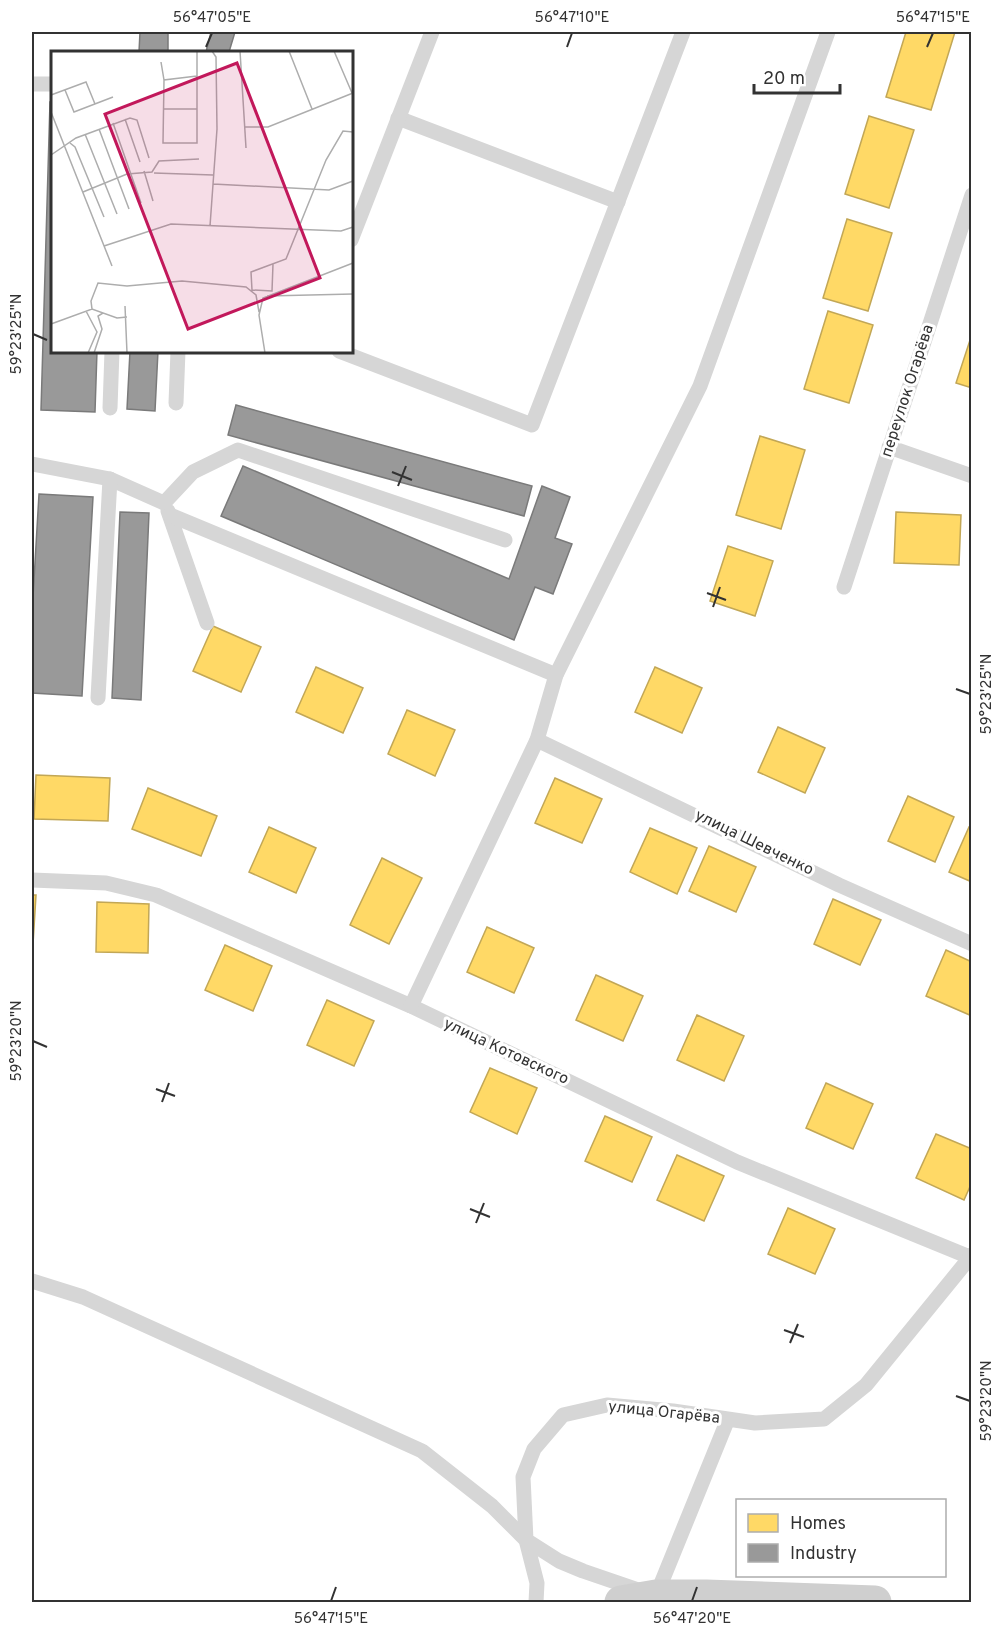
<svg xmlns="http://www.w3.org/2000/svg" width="1003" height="1634" font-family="Overpass,sans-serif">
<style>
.homes{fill:#ffd966;stroke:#c2a756;stroke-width:1.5}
.industry{fill:#999;stroke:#7a7a7a;stroke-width:1.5}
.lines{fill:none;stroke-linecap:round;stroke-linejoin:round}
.lane{stroke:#d6d6d6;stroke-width:15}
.secondary{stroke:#cfcfcf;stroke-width:33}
.ticks{fill:none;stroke:#323232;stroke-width:2}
.labels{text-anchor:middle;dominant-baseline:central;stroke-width:6;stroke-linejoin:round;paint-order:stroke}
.street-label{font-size:16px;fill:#323232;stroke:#fff}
.inset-road{fill:none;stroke:#adadad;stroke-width:1.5}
.view{fill:#c2185b;fill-opacity:0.15;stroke:#c2185b;stroke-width:3}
.inset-edge{fill:none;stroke:#323232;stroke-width:3}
.neatline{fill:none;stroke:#323232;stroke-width:2}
.ticks-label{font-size:15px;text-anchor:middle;fill:#323232}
</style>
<rect width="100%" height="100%" fill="#fff"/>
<g class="homes">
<path d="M906 32H955L931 110 886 97Z"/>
<path d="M869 116 914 130 889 208 845 194Z"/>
<path d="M847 219 892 233 868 311 823 298Z"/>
<path d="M828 311 873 325 849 403 804 389Z"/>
<path d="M972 334V388L956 383Z"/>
<path d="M760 436 805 450 781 529 736 515Z"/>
<path d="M896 512 961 515 959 565 894 563Z"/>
<path d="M728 546 773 561 755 616 710 601Z"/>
<path d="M213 626 261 647 241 692 193 671Z"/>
<path d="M316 667 363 688 343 733 296 712Z"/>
<path d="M655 667 702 688 682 733 635 712Z"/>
<path d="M407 710 455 730 435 776 388 754Z"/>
<path d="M778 727 825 748 805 793 758 772Z"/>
<path d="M36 775 110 778 108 821 34 819Z"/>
<path d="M555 778 602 799 582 843 535 823Z"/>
<path d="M148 788 217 816 201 856 132 829Z"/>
<path d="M908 796 954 817 935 862 888 841Z"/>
<path d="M269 827 316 848 296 893 249 872Z"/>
<path d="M969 827 972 828V882L949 872Z"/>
<path d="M650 828 697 848 677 894 630 872Z"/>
<path d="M709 846 756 867 736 912 689 891Z"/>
<path d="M382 858 422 878 389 944 350 925Z"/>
<path d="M32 895H36L33 944H32Z"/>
<path d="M833 899 881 920 860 965 814 944Z"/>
<path d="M97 902 149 904 148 953 96 952Z"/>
<path d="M487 927 534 948 514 993 467 972Z"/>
<path d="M225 945 272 966 253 1011 205 990Z"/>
<path d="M946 950 972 962V1016L926 996Z"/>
<path d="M596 975 643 996 623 1041 576 1020Z"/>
<path d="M327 1000 374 1021 354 1066 307 1045Z"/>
<path d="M697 1015 744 1036 724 1081 677 1060Z"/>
<path d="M490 1068 537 1088 517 1134 470 1112Z"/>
<path d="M826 1083 873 1104 853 1149 806 1128Z"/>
<path d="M605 1116 652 1137 632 1182 585 1161Z"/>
<path d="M936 1134 972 1149V1182L964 1200 916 1178Z"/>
<path d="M677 1155 724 1176 704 1221 657 1200Z"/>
<path d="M788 1208 835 1229 815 1274 768 1254Z"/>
</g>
<g class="industry">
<path d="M140 32H168V52H139Z"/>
<path d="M211 32H235L229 52H206Z"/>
<path d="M50 102H52V351H97L95 412 41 410Z"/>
<path d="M130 351H158L155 411 127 409Z"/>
<path d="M236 405 532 486 524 516 228 435Z"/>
<path d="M243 466 509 579 542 486 570 497 555 538 572 544 553 594 535 587 514 640 221 516Z"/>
<path d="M39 494 93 497 82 696 32 693V614Z"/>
<path d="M120 512 149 513 141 700 112 698Z"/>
</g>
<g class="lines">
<g class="lane">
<path d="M32 84H52"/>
<path d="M398 118 618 202"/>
<path d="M351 240 432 32"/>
<path d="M339 351 532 425 683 32"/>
<path d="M176 403 178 351"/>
<path d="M110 408 112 351"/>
<path d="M889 447 972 476"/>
<path d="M32 464 110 479 164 503 193 472 238 450 505 540"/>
<path d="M168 511 207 623"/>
<path d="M170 515 556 675"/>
<path d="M844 587 972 195"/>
<path d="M98 698 110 479"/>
<path d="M537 740 839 885 972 944"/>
<path d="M32 880 106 883 156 895 411 1006 737 1162 972 1258"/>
<path d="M411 1006 537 740 556 675 700 386 828 32"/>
<path d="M32 1281 83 1297 422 1451 492 1506 526 1540 537 1583 536 1602"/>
<path d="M728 1419 656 1596 583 1571 559 1561 526 1540 523 1477 534 1449 563 1415 607 1405 673 1411 755 1423 824 1419 866 1385 972 1255"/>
</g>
<path class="secondary" d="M621 1602 656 1596H706L875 1602"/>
</g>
<path class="ticks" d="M206 47 212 33M567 47 572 33M927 47 933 33M33 334 47 340M392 472 412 480M398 486 406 466M707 593 726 600M713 607 720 587M956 689 970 694M33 1041 47 1047M156 1089 175 1096M162 1102 169 1083M470 1209 490 1217M476 1223 484 1203M784 1330 804 1337M790 1343 798 1324M956 1396 970 1401M331 1601 336 1587M692 1601 697 1587"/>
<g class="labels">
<g class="street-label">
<text transform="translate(908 391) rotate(-72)">переулок Огарёва</text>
<text transform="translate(754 843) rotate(26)">улица Шевченко</text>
<text transform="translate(506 1052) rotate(25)">улица Котовского</text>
<text transform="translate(664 1413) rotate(6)">улица Огарёва</text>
</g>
</g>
<g transform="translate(51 51)">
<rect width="302" height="302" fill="#fff"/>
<path class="inset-road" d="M146 0V92H112L113 29 146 25M189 0 195 97M238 0 261 58M283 0 301 42M110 11 113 29M14 39 23 61 62 46M0 44 35 31 44 53M113 58H146M0 61 61 215M74 68 89 111M62 72 90 152M194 76H217L302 42M48 78 78 158M34 83 66 163M19 92 24 96 53 166M0 104 25 87 79 67 86 69 98 107M93 120 102 150M103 122 162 124M162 133 278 139 302 130M32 141 76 123 101 121 108 110 148 108M159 175 166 78 165 6 161 0M53 195 120 173 290 180 302 176M222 213 221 240 201 239 200 221 235 208 275 109 292 80 302 81M216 245 302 243M74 255 76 302M41 258 40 250 47 232 76 235 131 230 195 236 205 244 208 261M35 260 46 281 37 302M0 273 41 258 66 267 76 266M43 302 51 278 47 265 52 262M214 302 208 264 212 247 302 212"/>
<path class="view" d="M186 12 269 227 137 278 54 63Z"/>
<rect width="302" height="302" class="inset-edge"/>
</g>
<rect width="1003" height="1634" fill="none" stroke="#ffffff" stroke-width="66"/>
<rect x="736" y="1499" width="210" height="78" fill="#ffffff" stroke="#adadad" stroke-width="1.5"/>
<rect x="748" y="1514" width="30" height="18" fill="#ffd966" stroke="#adadad" stroke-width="1.5"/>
<text x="790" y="1529" font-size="18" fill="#323232">Homes</text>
<rect x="748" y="1544" width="30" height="18" fill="#999999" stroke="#adadad" stroke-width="1.5"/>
<text x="790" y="1559" font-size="18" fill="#323232">Industry</text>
<path d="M754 84v9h86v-9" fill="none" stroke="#323232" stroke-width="3"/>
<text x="763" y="84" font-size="18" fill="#323232" stroke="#ffffff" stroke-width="4.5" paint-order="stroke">20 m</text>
<rect x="33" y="33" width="937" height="1568" class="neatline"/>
<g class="ticks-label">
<text x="212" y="22">56°47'05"E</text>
<text x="572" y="22">56°47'10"E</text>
<text x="933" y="22">56°47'15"E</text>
<text transform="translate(16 334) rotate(-90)" y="5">59°23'25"N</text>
<text transform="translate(986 694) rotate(-90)" y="5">59°23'25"N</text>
<text transform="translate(16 1041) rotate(-90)" y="5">59°23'20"N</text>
<text transform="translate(986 1401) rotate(-90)" y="5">59°23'20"N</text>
<text x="331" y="1623">56°47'15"E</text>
<text x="692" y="1623">56°47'20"E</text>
</g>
</svg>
